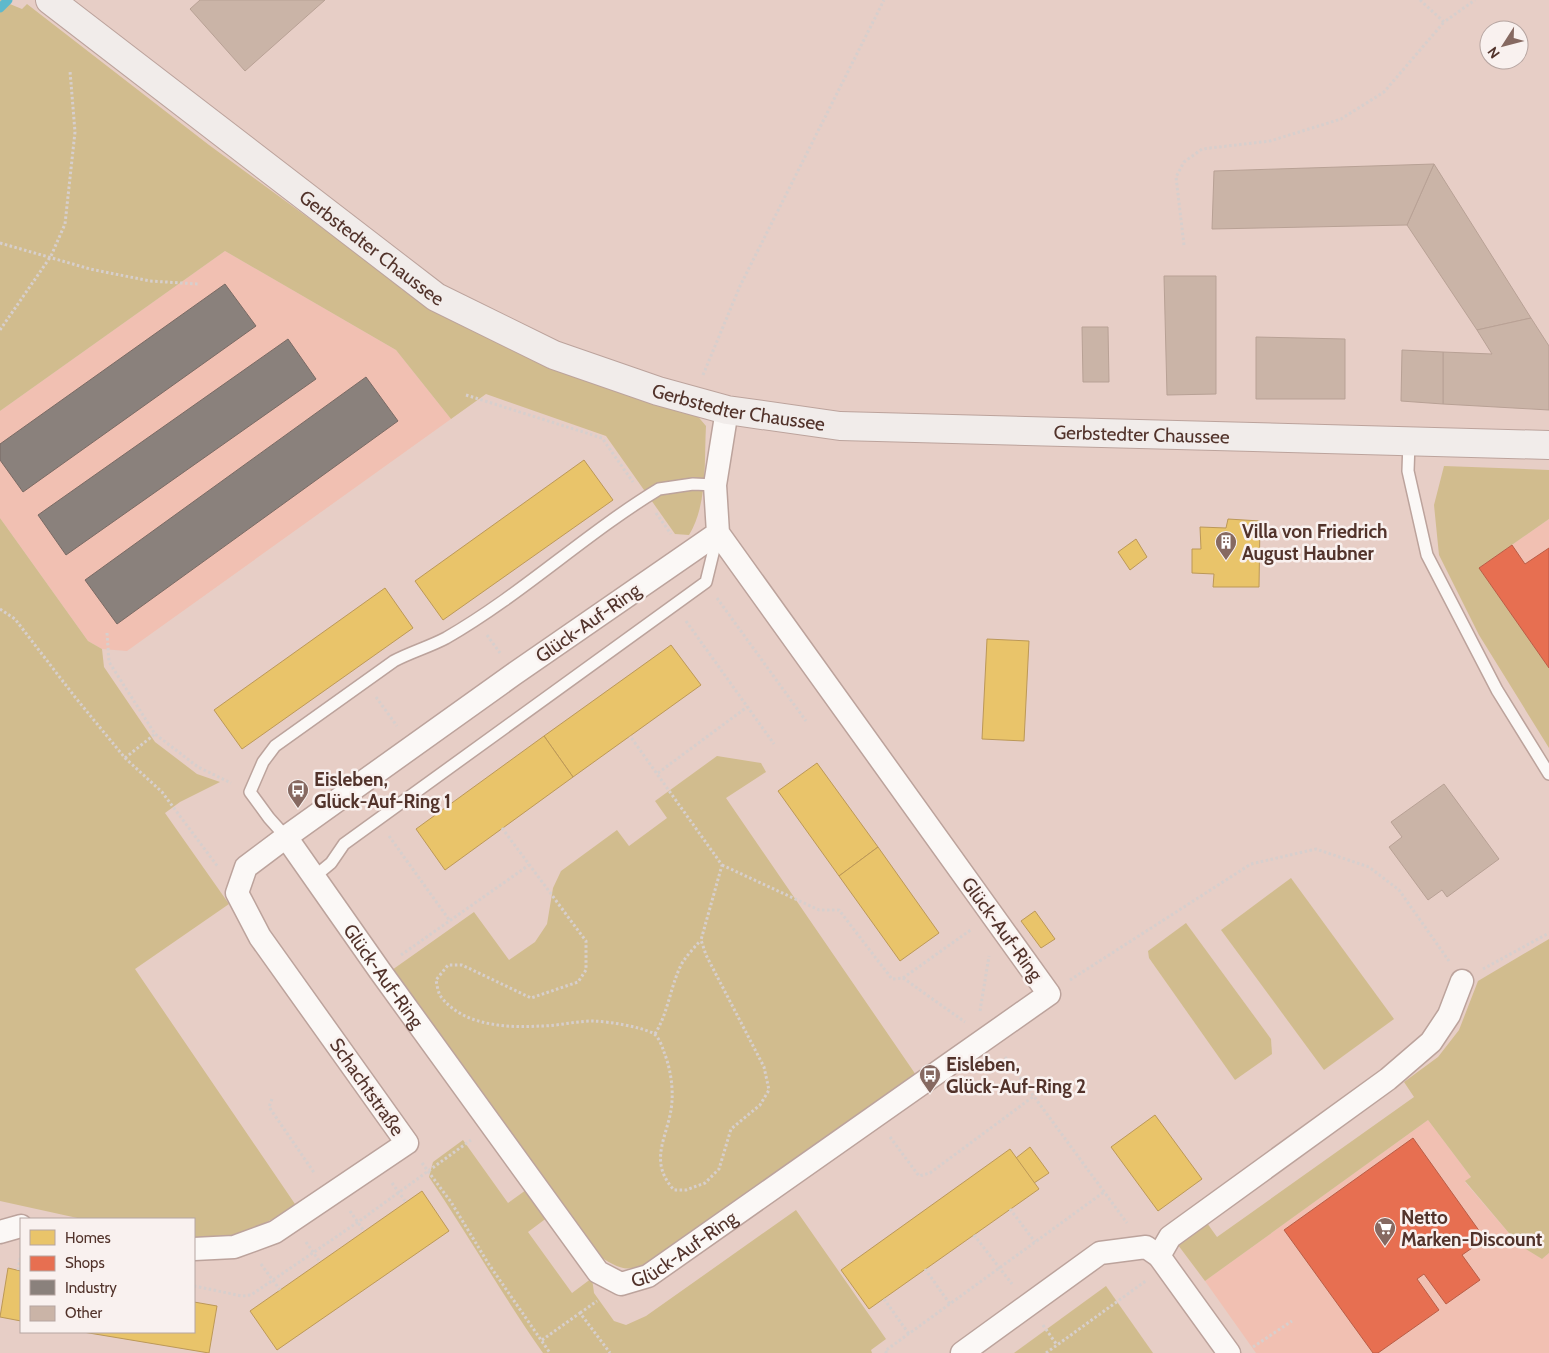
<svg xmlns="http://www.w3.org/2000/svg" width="1549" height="1353" font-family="Cabin,sans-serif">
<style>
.built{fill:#f1c0b2}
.green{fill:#d1bc8e}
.homes{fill:#e9c46a;stroke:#bc9857}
.shops{fill:#e76f51;stroke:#ba5d46}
.industry{fill:#8a817c;stroke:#796a64}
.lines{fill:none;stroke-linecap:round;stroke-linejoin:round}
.stream{stroke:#5eb9cc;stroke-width:9}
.building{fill:#cab4a7;stroke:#b8a195}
.service-casing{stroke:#bca39c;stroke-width:14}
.minor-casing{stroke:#bca39c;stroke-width:25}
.secondary-casing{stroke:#bca39c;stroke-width:30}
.path{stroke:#d7cfcd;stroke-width:3;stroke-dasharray:2.5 2.5;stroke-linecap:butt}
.service{stroke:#fbf8f6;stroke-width:11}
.minor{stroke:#fbf8f6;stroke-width:22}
.secondary{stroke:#f1ecea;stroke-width:28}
.labels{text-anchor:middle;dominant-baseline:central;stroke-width:5;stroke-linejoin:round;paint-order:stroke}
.street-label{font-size:19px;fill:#52332b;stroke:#f9f1ef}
.poi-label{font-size:19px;font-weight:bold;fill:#52332b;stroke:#f9f1ef;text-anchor:start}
</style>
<rect width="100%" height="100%" fill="#e7cec6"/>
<g class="built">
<path d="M225 251 396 350 451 419 127 651 102 649 88 641 0 518V411Z"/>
<path d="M1549 519V668L1479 568Z"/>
<path d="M1428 1120 1471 1177 1465 1182 1519 1245 1542 1259 1549 1253V1353H1256L1205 1281Z"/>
</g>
<g class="green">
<path d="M0 0 22 9 27 4 209 145 422 301 695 413 706 426C704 461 708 504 689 535L675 534 606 436 486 394 451 419 396 350 225 251 0 411Z"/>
<path d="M1444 466 1549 470V519L1479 568 1549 668V748L1479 635 1439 555 1434 505Z"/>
<path d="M0 518 88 641 102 649 104 667 155 742 197 774 220 782 180 802 165 813 229 904 135 969 297 1207C263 1224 233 1241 194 1239V1219H82L0 1201Z"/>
<path d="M717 756 761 763 766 772 726 798 916 1075 662 1255C628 1274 624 1273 592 1251L392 970 474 912 509 960 535 942 547 924 553 888 561 871 617 830 629 846 667 818 655 801Z"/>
<path d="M1291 878 1394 1019 1324 1070 1221 930Z"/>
<path d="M1186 923 1271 1039 1272 1054 1235 1080 1149 958 1148 951Z"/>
<path d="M1549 939V1253L1542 1259 1519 1245 1465 1181 1471 1177 1428 1120 1205 1281 1178 1245 1207 1223 1217 1237 1414 1097 1404 1082 1438 1057 1459 1030 1478 981Z"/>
<path d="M463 1140 508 1203 526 1190 548 1217 528 1232 572 1293 592 1278 594 1293 614 1321 626 1325 646 1316 796 1210 886 1339 871 1350 872 1353H543C503 1296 468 1235 429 1177L433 1162Z"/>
<path d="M1106 1286 1153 1353H1014Z"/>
</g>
<g class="homes">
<path d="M584 460 613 500 443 620 415 581Z"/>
<path d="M1228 519 1260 521 1259 587H1213L1214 574 1192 573V549H1201L1200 527 1226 528Z"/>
<path d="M1136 539 1147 557 1130 570 1118 552Z"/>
<path d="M385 588 413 628 242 749 214 710Z"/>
<path d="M987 639 1029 641 1024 741 982 739Z"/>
<path d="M671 645 701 685 573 777 544 736Z"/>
<path d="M544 736 573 777 445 870 416 829Z"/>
<path d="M817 763 878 847 839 876 778 791Z"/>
<path d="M878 847 939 933 900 961 839 876Z"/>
<path d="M1035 911 1055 939 1041 948 1021 921Z"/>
<path d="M1155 1115 1202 1179 1158 1211 1111 1147Z"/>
<path d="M1030 1147 1049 1173 1034 1183 1016 1158Z"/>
<path d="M1010 1149 1039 1189 869 1309 841 1270Z"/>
<path d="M422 1191 449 1231 277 1350 250 1311Z"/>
<path d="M8 1268 21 1271V1321L0 1317Z"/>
<path d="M194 1302 217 1306 209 1353 83 1332H194Z"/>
</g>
<g class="shops">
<path d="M1512 545 1525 564 1549 548V668L1479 568Z"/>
<path d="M1413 1138 1485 1239 1462 1255 1480 1280 1446 1304 1424 1274 1417 1279 1439 1310 1378 1353H1373L1284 1230Z"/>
</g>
<g class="industry">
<path d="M225 284 256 326 23 492 0 460V444Z"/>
<path d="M288 339 316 379 66 555 38 515Z"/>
<path d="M366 377 398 421 117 624 85 580Z"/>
</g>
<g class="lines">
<path class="stream" d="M0 8 8 0"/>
</g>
<g class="building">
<path d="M200 0H325L245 71 190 9Z"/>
<path d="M1434 164 1531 318 1477 330 1407 225Z"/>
<path d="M1434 164 1407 225 1212 229 1214 171Z"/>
<path d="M1164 276H1216V394L1167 395Z"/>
<path d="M1531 318 1549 346V410L1443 404V352L1492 354 1477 330Z"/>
<path d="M1082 327H1108L1109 382H1083Z"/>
<path d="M1256 337 1345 339V399H1256Z"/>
<path d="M1402 350 1443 352V404L1401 401Z"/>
<path d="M1444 784 1499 859 1447 897 1442 890 1428 900 1389 847 1402 837 1391 822Z"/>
</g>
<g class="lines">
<g class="service-casing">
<g id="service">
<path d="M1409 442 1408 471 1427 555 1497 690 1549 774"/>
<path d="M286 837 269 818 250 792 263 762 275 746 394 661C411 652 429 647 446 638 521 595 585 534 659 489L693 484 715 485"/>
<path d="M314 877 331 863 344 844 706 582 717 537"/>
</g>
</g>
<g class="minor-casing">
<g id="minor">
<path id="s1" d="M718 533 514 674 286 837 380 971 598 1272 621 1284 648 1276 1049 994 718 533 715 485 727 410"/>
<path d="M0 1232 21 1226"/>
<path d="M194 1249 234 1247 275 1232 407 1143 260 937 237 893 246 867 286 837"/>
<path d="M1159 1256 1170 1237 1388 1079 1431 1042 1449 1015 1462 981"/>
<path d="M962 1353 1100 1253 1146 1247 1159 1256 1229 1353"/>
</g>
</g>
<g class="secondary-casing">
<g id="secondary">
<path id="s2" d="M50 0 436 297 554 355 658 391 727 410 840 426 1549 445"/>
</g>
</g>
<g class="path">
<path d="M1420 0 1444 22 1475 0"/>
<path d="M0 243 90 269 150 281 198 284"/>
<path d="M1184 245 1176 177 1184 162 1202 149 1270 141 1341 119 1384 92 1444 22"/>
<path d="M0 330 51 256 65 224 75 132 70 71"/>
<path d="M703 375 740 286 884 0"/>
<path d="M466 395 602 438 633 482"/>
<path d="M656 513 671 534"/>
<path d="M717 598 806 721"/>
<path d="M0 609 15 619 75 697 125 758 162 792 218 867"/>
<path d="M686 621 774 744"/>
<path d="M107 633 109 662 155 734 198 767 231 783"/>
<path d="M487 635 500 653"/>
<path d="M376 697 397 726"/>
<path d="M125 758 155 734"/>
<path d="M658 773 747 707"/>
<path d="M502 828 586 941V970L578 982 531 998 462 965H448L436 980C437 985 438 994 442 998 464 1026 508 1028 540 1026 558 1026 576 1021 593 1021 611 1022 637 1026 653 1033 659 1037 662 1046 664 1052 670 1067 673 1085 672 1101 670 1135 646 1159 674 1190H686L705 1183 719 1169 731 1129 760 1105 769 1090 764 1067 706 955 701 940 722 865 630 736"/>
<path d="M389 836 450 921"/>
<path d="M722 865 819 910H839L892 979 903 978 972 929"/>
<path d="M401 955 529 865"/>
<path d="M1483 969 1549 933"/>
<path d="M903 978 965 1022"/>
<path d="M1070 980 1251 864 1316 849 1369 867 1399 890 1449 961"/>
<path d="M980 1011 989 956"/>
<path d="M655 1034C668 1013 670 988 681 965 686 956 694 948 700 941"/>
<path d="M1005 1057 1127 1223"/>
<path d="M272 1099 269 1107 315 1174"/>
<path d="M890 1137 919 1176 930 1173 1034 1096"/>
<path d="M422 1163 451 1202 488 1263 550 1353"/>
<path d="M392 1183 406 1202"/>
<path d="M1010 1209 1035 1242"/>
<path d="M350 1211 364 1231"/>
<path d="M974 1235 1012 1284"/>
<path d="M306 1242 320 1262"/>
<path d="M261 1264 280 1290"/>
<path d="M925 1269 950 1304"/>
<path d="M18 1270 21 1254"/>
<path d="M194 1286 242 1296 251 1295 358 1222 471 1140"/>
<path d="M884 1299 909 1334"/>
<path d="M580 1313 597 1301"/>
<path d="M1043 1325 1057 1345"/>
<path d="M542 1340 580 1313 610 1353"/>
<path d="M1253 1347 1292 1321"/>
<path d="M887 1353 885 1351 1104 1192"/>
<path d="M1046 1353 1147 1280"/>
</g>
<use href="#service" class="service"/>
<use href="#minor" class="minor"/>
<use href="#secondary" class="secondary"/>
</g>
<defs>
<g id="building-pin" transform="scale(1.125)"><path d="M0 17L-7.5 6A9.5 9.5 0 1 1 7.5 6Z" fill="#866961" stroke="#f9f1ef"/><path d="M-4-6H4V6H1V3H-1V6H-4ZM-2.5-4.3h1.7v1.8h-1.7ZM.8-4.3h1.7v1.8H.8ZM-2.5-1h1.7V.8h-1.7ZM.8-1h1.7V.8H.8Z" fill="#fff"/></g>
<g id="bus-pin" transform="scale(1.125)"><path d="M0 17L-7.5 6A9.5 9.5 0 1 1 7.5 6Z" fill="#866961" stroke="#f9f1ef"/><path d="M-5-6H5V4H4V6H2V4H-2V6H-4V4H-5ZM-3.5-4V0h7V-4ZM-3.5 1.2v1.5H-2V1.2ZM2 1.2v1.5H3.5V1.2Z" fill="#fff"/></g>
<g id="supermarket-pin" transform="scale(1.125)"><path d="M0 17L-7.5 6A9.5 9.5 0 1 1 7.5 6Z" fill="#866961" stroke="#f9f1ef"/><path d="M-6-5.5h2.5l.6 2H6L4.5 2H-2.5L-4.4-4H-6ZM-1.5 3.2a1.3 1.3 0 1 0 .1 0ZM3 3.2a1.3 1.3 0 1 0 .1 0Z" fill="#fff"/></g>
</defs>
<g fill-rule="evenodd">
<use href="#building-pin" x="1226" y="542"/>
<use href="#bus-pin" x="298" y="790"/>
<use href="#bus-pin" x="930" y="1075"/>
<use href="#supermarket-pin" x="1385" y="1228"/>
</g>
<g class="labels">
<g class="street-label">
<text stroke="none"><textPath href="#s2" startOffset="406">Gerbstedter Chaussee</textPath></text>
<text stroke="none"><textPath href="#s2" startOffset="811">Gerbstedter Chaussee</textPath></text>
<text stroke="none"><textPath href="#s2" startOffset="1216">Gerbstedter Chaussee</textPath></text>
<text transform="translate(588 623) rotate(-35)">Glück-Auf-Ring</text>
<text transform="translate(1002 929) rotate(54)">Glück-Auf-Ring</text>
<text stroke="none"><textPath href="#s1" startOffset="698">Glück-Auf-Ring</textPath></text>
<text transform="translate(367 1087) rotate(55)">Schachtstraße</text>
<text stroke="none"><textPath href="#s1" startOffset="1162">Glück-Auf-Ring</textPath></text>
</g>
<g class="poi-label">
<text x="1242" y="531">Villa von Friedrich<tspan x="1242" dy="22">August Haubner</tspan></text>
<text x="314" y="779">Eisleben,<tspan x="314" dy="22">Glück-Auf-Ring 1</tspan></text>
<text x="946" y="1064">Eisleben,<tspan x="946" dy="22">Glück-Auf-Ring 2</tspan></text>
<text x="1401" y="1217">Netto<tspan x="1401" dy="22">Marken-Discount</tspan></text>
</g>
</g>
<rect x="20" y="1218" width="175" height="115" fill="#f9f1ef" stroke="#b6a5a1"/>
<rect x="30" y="1230" width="25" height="15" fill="#e9c46a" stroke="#b6a5a1"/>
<text x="65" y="1243" font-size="15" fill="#52332b">Homes</text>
<rect x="30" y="1256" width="25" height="15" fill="#e76f51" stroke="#b6a5a1"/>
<text x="65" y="1268" font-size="15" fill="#52332b">Shops</text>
<rect x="30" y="1280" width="25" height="15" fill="#8a817c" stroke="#b6a5a1"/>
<text x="65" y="1293" font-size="15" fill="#52332b">Industry</text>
<rect x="30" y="1306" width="25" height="15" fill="#cab4a7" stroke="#b6a5a1"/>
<text x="65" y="1318" font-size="15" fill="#52332b">Other</text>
<g transform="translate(1504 45) rotate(234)"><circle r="24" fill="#f9f1ef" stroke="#b6a5a1"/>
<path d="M0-4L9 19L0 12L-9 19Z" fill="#866961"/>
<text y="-8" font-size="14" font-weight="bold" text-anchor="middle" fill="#52332b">N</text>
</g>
</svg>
